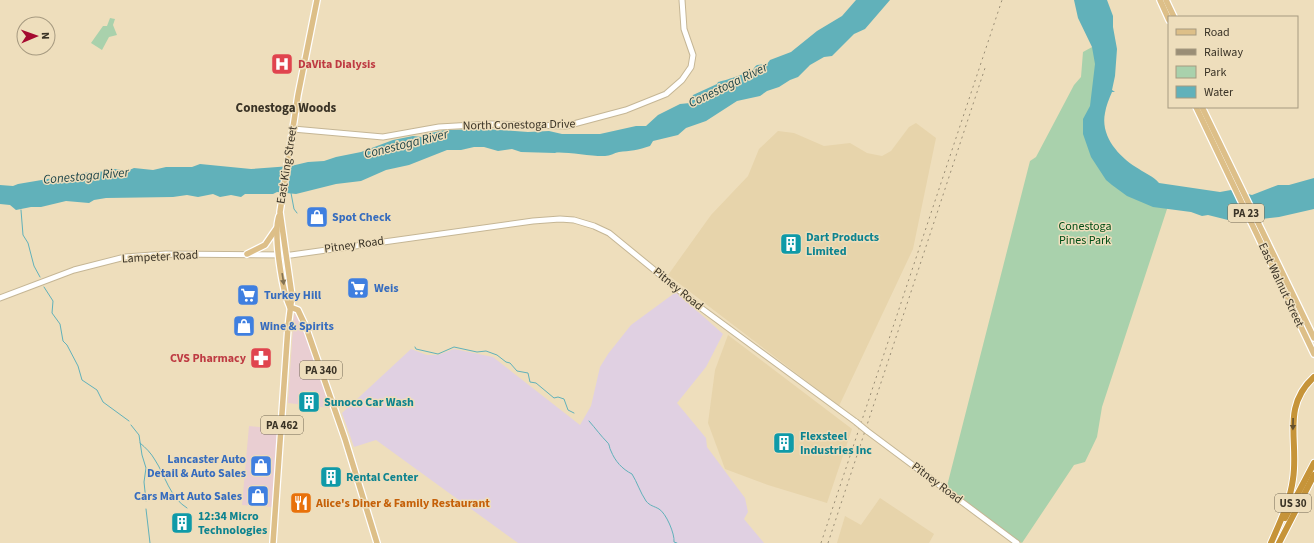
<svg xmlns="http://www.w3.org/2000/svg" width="1314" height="543" font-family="'Source Sans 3',sans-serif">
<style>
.commercial{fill:#e9ced2}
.built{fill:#e7d4ab}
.education{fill:#e0d0e2}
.green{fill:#a9d1ac}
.water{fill:#61b1ba}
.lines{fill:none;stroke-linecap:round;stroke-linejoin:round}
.stream{stroke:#61b1ba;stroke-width:1}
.secondary-casing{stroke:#c5b695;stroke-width:7}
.primary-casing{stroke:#fff;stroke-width:8}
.highway-casing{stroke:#fff;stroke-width:8}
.secondary{stroke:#fff;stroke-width:5}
.primary{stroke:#ddbf88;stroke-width:5.5}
.highway{stroke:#c69439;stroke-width:6}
.rail{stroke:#9a8e76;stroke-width:1;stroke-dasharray:2 4;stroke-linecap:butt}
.secondary-bridge-casing{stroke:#c5b695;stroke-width:7;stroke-linecap:butt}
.secondary-bridge{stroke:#fff;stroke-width:5}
.oneway{fill:#837252}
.oneway2{fill:#64502c}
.labels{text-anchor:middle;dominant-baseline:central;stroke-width:3;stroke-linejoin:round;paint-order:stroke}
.shield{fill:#eedebc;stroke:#706653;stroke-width:1}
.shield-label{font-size:11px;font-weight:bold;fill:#3a3326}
.health-label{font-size:12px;font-weight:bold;fill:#be3a42;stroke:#eedebc;text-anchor:start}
.street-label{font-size:12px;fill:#3a3326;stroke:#eedebc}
.shop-label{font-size:12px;font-weight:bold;fill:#366cbe;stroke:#eedebc;text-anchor:start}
.park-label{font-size:12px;fill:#014d16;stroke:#eedebc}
.culture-label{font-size:12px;font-weight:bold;fill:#0d838f;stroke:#eedebc;text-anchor:start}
.food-label{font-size:12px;font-weight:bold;fill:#c56008;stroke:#eedebc;text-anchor:start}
.water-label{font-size:13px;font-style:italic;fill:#20474b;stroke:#eedebc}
.neighbourhood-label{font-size:13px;font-weight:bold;fill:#3a3326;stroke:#eedebc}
</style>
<rect width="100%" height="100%" fill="#eedebc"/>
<g class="commercial">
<path d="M294 313 302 325 330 408 288 403Z"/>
<path d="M249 426 278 429 273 507 242 505Z"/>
</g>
<g class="built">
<path d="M916 123 936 138 913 249 839 406 668 275 711 215 748 176 759 149 778 131 794 133 824 146 850 143 867 153 882 156 891 151 909 127Z"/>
<path d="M728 335 852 429 827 503 768 485 725 469 708 423 715 370Z"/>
<path d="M880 498 934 534 929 543H837L845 516 861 525Z"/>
</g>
<path class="education" d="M676 292 723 334 706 367 677 403 706 438 707 447 745 498 748 512 744 519 764 543H518L376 440 354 447 342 413 411 349 427 355H438L454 349 493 357 580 425 591 406 600 367 608 354 631 325Z"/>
<g class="green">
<path d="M110 18 115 19 113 25 117 35 109 37 102 50 91 43 103 26H107Z"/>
<path d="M1103 41 1104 151 1168 206 1102 407 1097 437 1085 462 1074 465 1022 543 946 490 1030 161 1036 157 1074 85 1081 77 1083 52Z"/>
</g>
<g class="water">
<path d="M856 0H890L865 29 854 34 832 56 824 57 810 65 798 77 790 80 779 87 767 91 760 96 737 101 706 121 686 128 678 135 653 141 650 146C639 150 629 151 619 152 614 153 610 156 605 156 595 157 561 151 555 153L521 152 512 149 498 151 484 147H474L461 150H447L409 165 386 170 361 181 336 184 296 194 277 192 273 194H245L241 197 231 195 220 197 213 194 198 197 187 195 173 197 106 198 94 200 89 203 66 201 41 207H31L16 210 10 205 0 204V185L13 186 18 184 83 173 109 171 115 169 127 171 134 168 153 170 166 167H192L200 164 251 169 291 166 308 162 324 161 336 157 361 152 393 140 413 136 422 137 431 133 445 130 485 129 528 132 549 131 562 134H600L636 126H646L658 115 680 104 690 103 693 95 717 84 718 82C723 81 749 73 753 70 754 68 755 66 757 65L767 64 770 60 791 52 817 31 842 16Z"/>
<path d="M1074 0H1107L1113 16V27L1117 49 1115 76 1112 90 1115 92H1112C1109 99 1106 106 1105 113 1100 137 1120 158 1139 169 1146 174 1153 176 1159 183L1220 192 1231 190 1252 195 1278 185H1289L1314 178V209L1279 217 1236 222 1208 215 1202 216 1191 212 1153 207 1127 196 1112 185 1106 180 1091 157 1083 134V119L1090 106 1095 64 1092 47 1078 18Z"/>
</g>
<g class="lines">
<g class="stream">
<path d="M291 193 294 209 297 213"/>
<path d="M21 210 23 235 28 243 34 266 40 277"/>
<path d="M44 287 53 301 52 313 60 324 63 341 67 345 78 366 82 380 97 390 103 402 129 421"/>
<path d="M415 347 416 349 438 354 454 347 477 352 486 351 497 355 506 362 510 363 517 371 528 373 530 382 536 383 554 398 558 397 564 399 568 410 574 413"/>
<path d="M589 421C596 429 601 436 607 442 610 444 609 448 611 451 615 461 622 469 632 474 637 482 640 492 646 501 650 506 654 506 659 509 666 513 675 534 674 542L677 543"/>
<path d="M131 425 139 435 142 455 146 468 144 482 146 501"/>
<path d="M140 443C146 448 151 453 155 460 165 475 170 498 187 508"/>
<path d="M146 509 150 543"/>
</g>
<g class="secondary-casing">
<g id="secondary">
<path d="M293 129 383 137 439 127 491 124 566 126 626 110 666 94 682 80 691 67 693 55 684 29 682 0"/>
<path d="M0 298 74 270 125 257 166 254 291 255 533 221 560 219 574 220 594 226 609 233 697 305 856 422"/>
<path d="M867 431 1017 543"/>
</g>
</g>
<g class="primary-casing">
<g id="primary">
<path d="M1160 0 1169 20"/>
<path d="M1166 0 1174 17"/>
<path d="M1196 107 1314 354"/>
<path d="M1202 107 1314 338"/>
<path d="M279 216C273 233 282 291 290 307"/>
<path d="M247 254 265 245 276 229"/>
<path d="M290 307 298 310 306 327 345 439 377 543"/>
<path d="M273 543 288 327 292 296 280 212 298 95 317 0"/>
</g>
</g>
<g class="highway-casing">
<g id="highway">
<path d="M1285 518 1314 463"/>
<path d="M1271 543C1280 522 1290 502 1293 479 1299 441 1281 407 1314 377"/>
<path d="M1279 543 1314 475"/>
</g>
</g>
<use href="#secondary" class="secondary"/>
<use href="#primary" class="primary"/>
<use href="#highway" class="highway"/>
<g class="rail">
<path d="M821 543 1002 0"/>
<path d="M828 543 986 65"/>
</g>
<g class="secondary-bridge-casing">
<path id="secondary-bridge" d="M856 422 867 431"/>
</g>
<use href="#secondary-bridge" class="secondary-bridge"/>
</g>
<defs><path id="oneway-solid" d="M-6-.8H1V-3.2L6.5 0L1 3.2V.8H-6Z"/></defs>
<use class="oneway" href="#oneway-solid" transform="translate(283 279) rotate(81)"/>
<use class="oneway2" href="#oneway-solid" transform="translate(1293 424) rotate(91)"/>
<defs>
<g id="hospital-square" transform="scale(1.15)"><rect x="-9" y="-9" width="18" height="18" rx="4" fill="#e0444e" stroke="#eedebc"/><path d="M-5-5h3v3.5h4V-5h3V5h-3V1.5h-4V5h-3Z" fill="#fff"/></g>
<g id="shop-square" transform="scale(1.15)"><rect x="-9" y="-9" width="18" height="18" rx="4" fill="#3f7fe0" stroke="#eedebc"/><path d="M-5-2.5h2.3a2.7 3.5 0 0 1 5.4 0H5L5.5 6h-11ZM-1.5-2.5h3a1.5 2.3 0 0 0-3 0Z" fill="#fff"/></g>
<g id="building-square" transform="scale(1.15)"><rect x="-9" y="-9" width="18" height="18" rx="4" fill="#0f9aa8" stroke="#eedebc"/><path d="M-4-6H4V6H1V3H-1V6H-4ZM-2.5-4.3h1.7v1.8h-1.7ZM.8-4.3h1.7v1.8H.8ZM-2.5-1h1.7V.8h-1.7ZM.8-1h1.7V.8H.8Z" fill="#fff"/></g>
<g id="supermarket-square" transform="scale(1.15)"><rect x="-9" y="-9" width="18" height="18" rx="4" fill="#3f7fe0" stroke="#eedebc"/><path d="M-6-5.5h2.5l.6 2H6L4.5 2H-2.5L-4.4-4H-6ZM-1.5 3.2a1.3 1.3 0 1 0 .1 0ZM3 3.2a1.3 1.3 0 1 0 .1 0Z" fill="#fff"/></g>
<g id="pharmacy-square" transform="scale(1.15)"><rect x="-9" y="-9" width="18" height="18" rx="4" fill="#e0444e" stroke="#eedebc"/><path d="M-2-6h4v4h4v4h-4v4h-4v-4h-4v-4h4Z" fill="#fff"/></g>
<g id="restaurant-square" transform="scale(1.15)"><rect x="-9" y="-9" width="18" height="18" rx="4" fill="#e8710a" stroke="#eedebc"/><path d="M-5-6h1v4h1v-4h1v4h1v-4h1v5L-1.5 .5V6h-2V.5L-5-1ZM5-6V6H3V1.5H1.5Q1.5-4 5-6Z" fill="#fff"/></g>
</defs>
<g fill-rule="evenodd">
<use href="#hospital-square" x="282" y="64"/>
<use href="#shop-square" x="317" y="217"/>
<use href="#building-square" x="791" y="244"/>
<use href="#supermarket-square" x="358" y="288"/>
<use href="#supermarket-square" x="248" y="295"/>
<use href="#shop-square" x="244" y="326"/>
<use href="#pharmacy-square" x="261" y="358"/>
<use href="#building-square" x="309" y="402"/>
<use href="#building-square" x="784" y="443"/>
<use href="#shop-square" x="261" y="466"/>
<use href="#building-square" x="331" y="477"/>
<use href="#shop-square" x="258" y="496"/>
<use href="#restaurant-square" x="301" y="503"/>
<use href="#building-square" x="182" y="523"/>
</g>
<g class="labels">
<g class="shield">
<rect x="1228" y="204" width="36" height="18" rx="3"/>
<rect x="300" y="361" width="42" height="18" rx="3"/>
<rect x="261" y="416" width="42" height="18" rx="3"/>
<rect x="1275" y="494" width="36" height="18" rx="3"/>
</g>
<g class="shield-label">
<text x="1246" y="213">PA 23</text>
<text x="321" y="370">PA 340</text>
<text x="282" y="425">PA 462</text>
<text x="1293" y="503">US 30</text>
</g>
<g class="health-label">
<text x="298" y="64">DaVita Dialysis</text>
<text x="246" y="358" text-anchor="end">CVS Pharmacy</text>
</g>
<g class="street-label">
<text transform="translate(519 125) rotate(-1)">North Conestoga Drive</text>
<text transform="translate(287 165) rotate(-81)">East King Street</text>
<text transform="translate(354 245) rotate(-8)">Pitney Road</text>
<text transform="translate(160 257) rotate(-3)">Lampeter Road</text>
<text transform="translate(1281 285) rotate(65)">East Walnut Street</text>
<text transform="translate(678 289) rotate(39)">Pitney Road</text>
<text transform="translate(937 483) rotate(37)">Pitney Road</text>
</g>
<g class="shop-label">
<text x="332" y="217">Spot Check</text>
<text x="374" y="288">Weis</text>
<text x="264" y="295">Turkey Hill</text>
<text x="260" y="326">Wine &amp; Spirits</text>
<text x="246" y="459" text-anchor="end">Lancaster Auto<tspan x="246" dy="14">Detail &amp; Auto Sales</tspan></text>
<text x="242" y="496" text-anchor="end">Cars Mart Auto Sales</text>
</g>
<g class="park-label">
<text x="1085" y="226">Conestoga<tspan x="1085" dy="14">Pines Park</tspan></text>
</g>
<g class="culture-label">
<text x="806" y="237">Dart Products<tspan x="806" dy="14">Limited</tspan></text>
<text x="324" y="402">Sunoco Car Wash</text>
<text x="800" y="436">Flexsteel<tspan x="800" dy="14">Industries Inc</tspan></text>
<text x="346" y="477">Rental Center</text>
<text x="198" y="516">12:34 Micro<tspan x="198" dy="14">Technologies</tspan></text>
</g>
<g class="food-label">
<text x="316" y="503">Alice's Diner &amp; Family Restaurant</text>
</g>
<g class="water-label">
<text transform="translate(728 85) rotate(-26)">Conestoga River</text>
<text transform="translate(406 144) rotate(-14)">Conestoga River</text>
<text transform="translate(86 176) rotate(-5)">Conestoga River</text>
</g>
<g class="neighbourhood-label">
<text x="286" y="108">Conestoga Woods</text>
</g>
</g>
<rect x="1168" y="16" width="130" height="92" fill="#eedebc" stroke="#a69a80"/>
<rect x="1176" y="29" width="20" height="6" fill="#ddbf88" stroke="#a69a80"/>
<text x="1204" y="36" font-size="12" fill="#3a3326">Road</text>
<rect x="1176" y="49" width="20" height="6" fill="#9a8e76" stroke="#a69a80"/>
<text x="1204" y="56" font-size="12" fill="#3a3326">Railway</text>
<rect x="1176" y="66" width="20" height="12" fill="#a9d1ac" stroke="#a69a80"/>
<text x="1204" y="76" font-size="12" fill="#3a3326">Park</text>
<rect x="1176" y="86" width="20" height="12" fill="#61b1ba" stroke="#a69a80"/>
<text x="1204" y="96" font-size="12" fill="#3a3326">Water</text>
<g transform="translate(36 36) rotate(88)"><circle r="19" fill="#eedebc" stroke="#a69a80"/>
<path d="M0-3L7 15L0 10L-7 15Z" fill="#a50930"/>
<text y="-6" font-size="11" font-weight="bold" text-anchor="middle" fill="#3a3326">N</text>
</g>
</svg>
